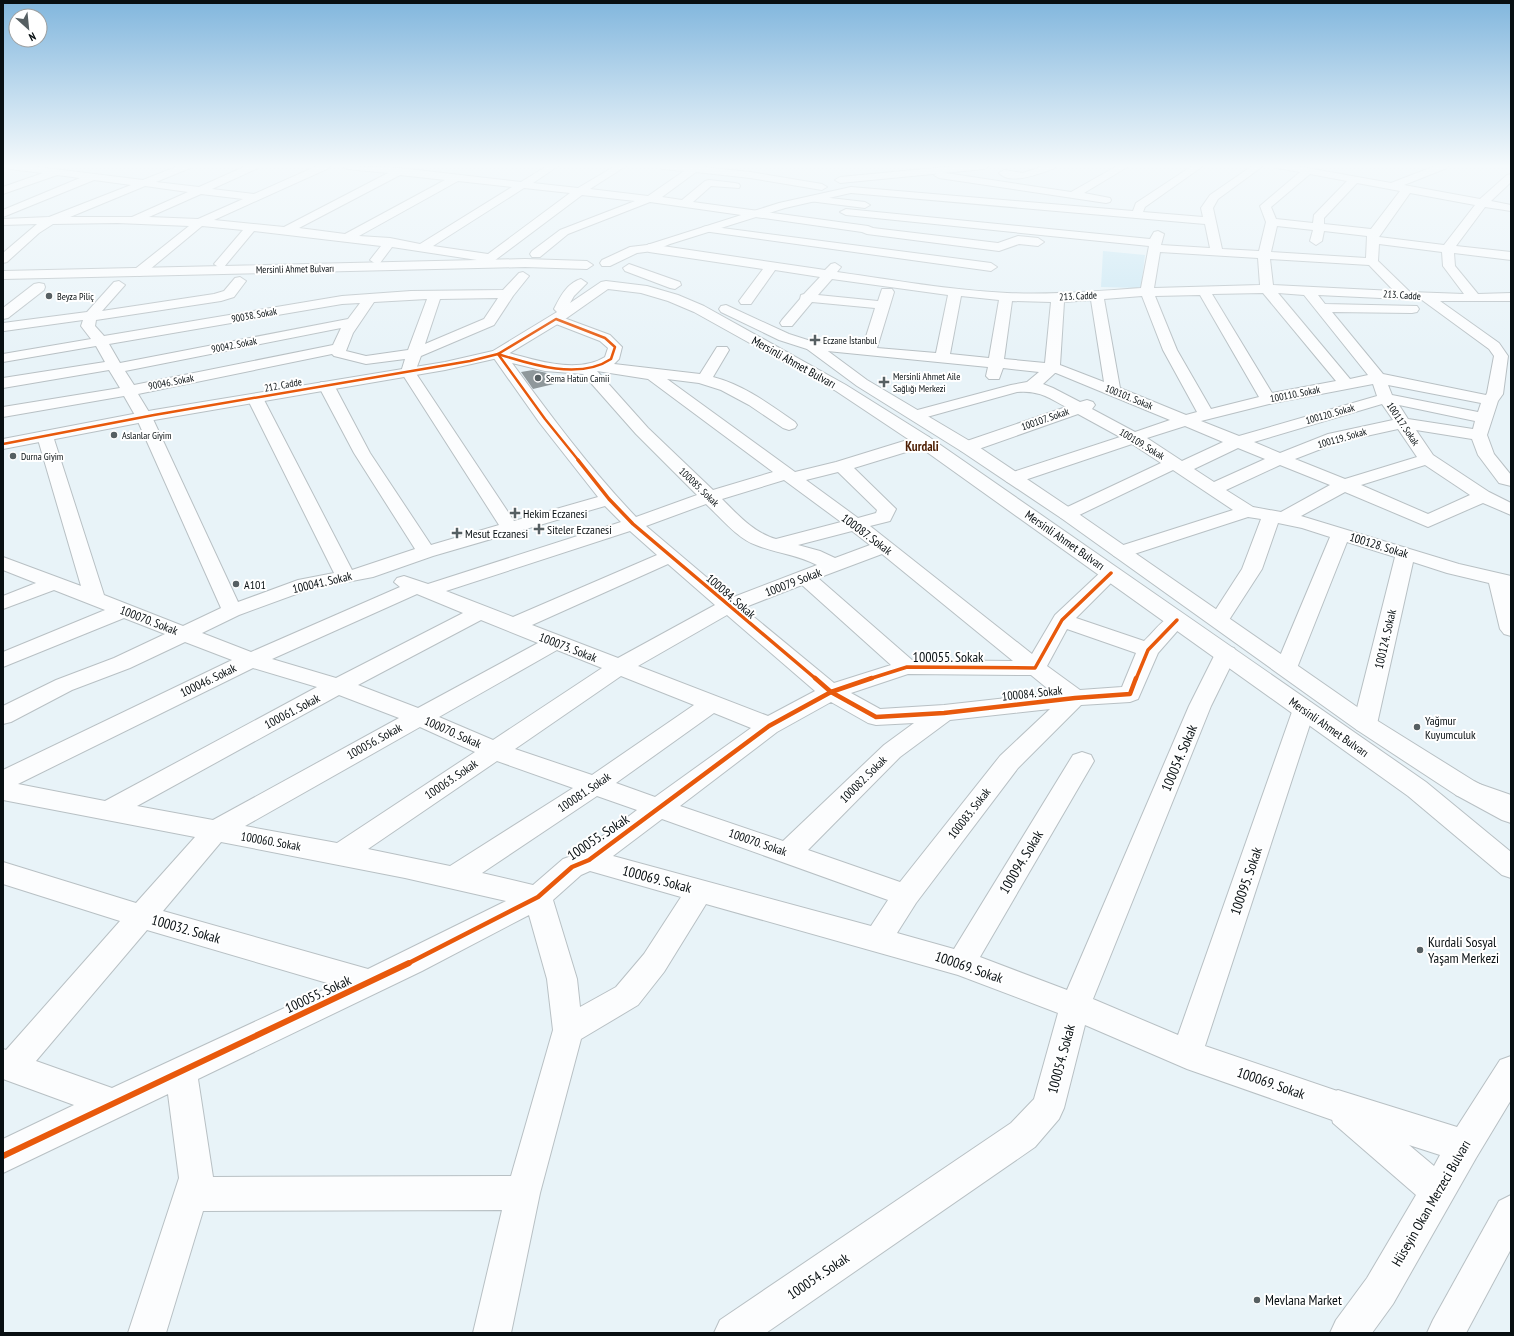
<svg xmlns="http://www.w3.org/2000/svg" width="1514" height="1336" font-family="'PT Sans Narrow',sans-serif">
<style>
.green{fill:#cce8f4}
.building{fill:#8f989b}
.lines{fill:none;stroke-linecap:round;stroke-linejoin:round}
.street-casing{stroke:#b8c0c4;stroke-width:2}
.secondary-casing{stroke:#b8c0c4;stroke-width:2}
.primary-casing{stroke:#b8c0c4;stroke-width:2}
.street{fill:#fcfdfe;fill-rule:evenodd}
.secondary{fill:#fcfdfe;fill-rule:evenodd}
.primary{fill:#fcfdfe;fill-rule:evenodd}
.cycleway-far3-casing{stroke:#fff;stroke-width:4}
.cycleway-far2-casing{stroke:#fff;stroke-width:5.5}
.cycleway-far1-casing{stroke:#fff;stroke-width:7}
.cycleway-casing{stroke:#fff;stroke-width:8}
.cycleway-far3{stroke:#e8590c;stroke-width:2.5}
.cycleway-far2{stroke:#e8590c;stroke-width:3.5}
.cycleway-far1{stroke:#e8590c;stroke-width:4.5}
.cycleway{stroke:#e8590c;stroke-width:6}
.poi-dot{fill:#565f62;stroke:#fff;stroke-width:1.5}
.labels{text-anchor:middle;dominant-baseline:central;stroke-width:4;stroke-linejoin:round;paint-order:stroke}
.far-street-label{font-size:10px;fill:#080f12;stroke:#fff}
.far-poi-label{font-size:10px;fill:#080f12;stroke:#fff;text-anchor:start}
.street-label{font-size:12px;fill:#080f12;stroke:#fff}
.poi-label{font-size:12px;fill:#080f12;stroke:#fff;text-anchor:start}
.far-district-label{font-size:13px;font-weight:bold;fill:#4e1f04;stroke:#fff}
.near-street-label{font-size:14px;fill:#080f12;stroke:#fff}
.near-poi-label{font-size:14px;fill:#080f12;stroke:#fff;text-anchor:start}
</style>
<rect width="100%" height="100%" fill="#e8f3f8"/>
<path class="green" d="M1103 251 1145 255 1141 288 1101 287Z"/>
<path class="building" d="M533 370 547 373 558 383 533 389 521 372Z"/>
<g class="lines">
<g class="street-casing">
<g id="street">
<path d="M4 166H30L143 180 178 166H191L190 168 156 182 199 187 246 166H259L258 168 212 189 254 194 317 166H330L329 168 214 220 284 227 388 173 347 169 342 166 400 168 521 182 547 166H558L533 183 578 188 615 166H626L590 189 648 196 684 171 662 169 657 166H703L702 167 750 172 822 184 827 187 822 190 750 178 696 172 662 197 682 200 705 181 709 180 735 183 739 184 740 186 739 188 711 186 693 202 868 226 873 228 998 243 1018 236 1038 238 1044 242 1038 246 1019 244 999 251 867 234 862 232 650 202 568 234 540 257H532L530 254 532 251 560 230 635 201 582 195 494 261 490 262 392 247 380 263 376 264 370 260 381 246 254 231 224 267 220 268 214 264 243 230 202 226 143 275 139 276 133 272 135 269 189 226 117 223 53 224 39 233 7 262 3 263V253L37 224 3 225V219L49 217 131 185 94 180 3 217V210L80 178 57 175 3 194V187L43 173 9 169ZM400 175 445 180 345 234 299 228ZM458 181 512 187 420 244 390 238 359 236ZM145 186 188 192 132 217H70ZM524 188 570 193 488 254 433 246ZM201 194 243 199 198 219 149 217Z"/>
<path d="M1043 166H1056L1055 168C1041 173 1011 186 999 173L1004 170 1023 173Z"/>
<path d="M1117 166H1129L1084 193 1110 198 1111 200 1110 202 1106 203 939 178 934 175 939 172 1071 192Z"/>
<path d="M1192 166H1203L1145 207 1143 212 1203 217 1201 208 1210 195 1252 166H1263L1218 199 1213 208 1222 249 1259 251 1266 222 1260 206 1300 172 1277 168 1276 166H1296L1391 183 1435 166H1448L1447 168 1404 185 1480 199 1507 175 1511 174V182L1491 201 1511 205V211L1485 207 1456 246 1511 252V260L1454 253 1455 266 1478 294 1511 293V301H1440L1499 343 1508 356 1503 394 1498 401 1487 435 1494 454 1511 475V486L1499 483 1478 455 1472 439 1416 430 1433 455 1489 492 1511 503V515L1483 503 1428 527 1345 492 1301 516 1459 564 1511 576V636L1504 634 1500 629 1489 583 1447 573 1413 562 1377 724 1373 730 1365 732 1357 730 1353 724 1395 557 1347 542 1297 668 1294 673 1286 675 1278 673 1275 668 1330 537 1302 528 1278 523 1262 569 1229 620 1226 625 1219 626 1212 625 1209 620 1242 569 1261 519 1248 517 1128 556 1121 558 1114 556 1111 552 1114 548 1233 510 1173 470 1073 518 1067 519 1061 518 1058 514 1061 510 1161 463 1132 444 1019 482 1013 483 1007 482 1004 478 1007 474 1120 437 1078 414 973 451 967 452 961 451 959 447 961 443 1066 407C1048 397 1038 390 1017 392L916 420 910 418 908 415 910 412 1011 385 1027 382 1039 372 1003 368 999 379H989L986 376 988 367 807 349 805 346 807 343 812 342 863 346 875 308 812 302 792 326H782L780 323 782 320 800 299 801 295 804 294 820 277 775 270 751 304H741L739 301 763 269 649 252 643 248 649 244 825 270 831 264 835 263 841 267 837 272C893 280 950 290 1007 293 1052 295 1096 291 1141 288L1149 246 846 215 840 212 846 209 1150 239 1154 232 1158 231 1164 234 1161 245 1210 248 1205 224 851 193 846 190 851 187 1133 211 1136 203ZM1310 174 1347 181 1314 215 1313 223 1276 219 1271 207ZM1357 183 1400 191 1371 229 1324 224V218ZM1410 193 1475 205 1444 245 1379 237ZM1277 226 1313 230 1310 241 1316 245 1322 241 1324 231 1367 236 1366 258 1271 252ZM1379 244 1442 252 1443 266 1464 294 1410 292 1378 261ZM1160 252 1258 258 1260 285 1154 288ZM1270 259 1369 265 1394 291 1273 285ZM832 279 948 295 936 353 877 348 894 292 892 289H882L878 301 818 295ZM1263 293 1336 381 1272 393 1212 294ZM1278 293 1304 295 1368 375 1350 379ZM1200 295 1259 397 1211 409 1177 350 1155 296ZM1318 295 1422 300 1489 349 1494 356 1487 393 1486 395 1383 374 1332 312 1412 313 1417 312 1419 309 1417 306 1325 304ZM961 296 999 300 989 358 950 354ZM1142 296 1163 350 1197 412 1186 415 1120 388 1104 299ZM1091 300 1104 382 1060 365 1064 302ZM1012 301 1051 302 1045 363 1004 359ZM1055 373H1056L1170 420 1135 432 1092 409 1095 405 1093 402 1087 400 1080 402 1053 388 1043 384ZM1373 384 1377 396 1239 436 1201 421 1269 404ZM1388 385 1481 403 1478 412 1392 395ZM1382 404 1393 420 1328 434 1280 453 1254 442ZM1399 405 1475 421 1473 429 1408 419ZM1185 426 1223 442 1182 461 1147 438ZM1398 429 1417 457 1345 479 1295 459 1339 442ZM1238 448 1265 459 1214 482 1194 469ZM1280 465 1330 485 1281 512 1253 507 1226 490ZM1425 465 1470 495 1428 514 1361 485Z"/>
<path d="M813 196 865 202 870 205 865 208 809 201 808 199 809 197Z"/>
<path d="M707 226 991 263 997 267 991 271 703 231 701 229 703 227Z"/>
<path d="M523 272 529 276 513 296 494 325 421 356 415 372 514 521 598 497 539 422 491 354 493 351C502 349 511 354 520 356 545 363 581 372 605 357L608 348 600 341 551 322 549 319 551 316 556 315 610 335 622 347 619 359 614 364 700 374 717 347H727L729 350 713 377C744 385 769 404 795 422L797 425 795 428 789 430 783 428 749 405 721 390 699 383 667 379 795 472 836 462 917 437 923 436 929 437 931 441 929 445 854 468 896 509 890 521 870 526 1032 654 1055 615 1104 569 1111 567 1118 569 1121 573 1076 618 1144 641C1156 630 1167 611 1184 615L1187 620 1158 653 1138 699 1130 702 1081 705 1018 768 916 903 897 933 954 949 1073 755 1082 752 1091 755 1094 761 980 957 1067 990 1189 706 1218 648 1226 646 1234 648 1237 653 1211 706 1093 999 1178 1035 1293 709 1296 703 1304 701 1312 703 1315 709 1205 1046 1349 1095 1354 1106 1349 1117 1338 1122 1187 1069 1085 1025 1064 1108 1059 1119 1035 1147 766 1333H714L720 1320 1011 1123 1034 1099 1058 1013 958 975 706 904 664 972 638 1005 581 1039 540 1193 511 1333H473L502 1210 203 1211 166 1333H128L179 1178 168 1094 3 1173V1139L74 1105 3 1079V1049L6 1050 120 921 3 884V862L136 903 195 837 3 800V770L232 660 185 642 130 668 72 690 11 722 3 724V706L56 680 114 658 165 634 124 618 3 667V652L105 610 54 590 3 609V596L36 583 3 570V557L81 586 37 436 39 433 45 431 51 433 53 436 104 595 183 626 221 608 136 417 124 396 3 417V407L120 388 109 370 3 388V378L105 362 96 346 3 362V354L91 339 81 326 83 320 4 331 3 323 87 312 114 282 119 281 125 285 102 311 214 294 224 291 235 278 240 277 246 281 234 297 221 301 96 320 95 326 104 336 342 296 411 291 503 290 519 273ZM498 298 484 319 425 344 440 299ZM427 299 408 350 366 356 346 351 353 333 374 302ZM360 303 348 319 120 363 109 344 342 304ZM341 328 333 345 134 385 125 371ZM332 354 334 356 366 364 405 359 401 372 499 525 431 545 370 453 334 385 331 382H321L318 385 354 453 415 549 352 570 263 398 260 395H250L247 398 334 573 298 580 238 602 152 417 138 394ZM512 363 545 371 583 374 636 434 697 495 636 517C590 469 551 416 512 363ZM597 371 648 379 773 472 713 490 648 428ZM838 472 877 510 876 513 858 518 806 480ZM784 480 841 522 776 539C754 533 737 514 722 499ZM706 504C720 517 738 539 756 545 776 553 798 555 817 565L731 598 646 526ZM605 506 621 522 428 584 404 576 397 578 394 582 400 587 251 652 202 633 239 615 310 589 373 577 433 556ZM630 531 657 555 513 617 446 591ZM852 531 870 545 835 558 820 551 798 545ZM882 554 1013 661 912 660 818 578ZM668 564 715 605 618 658 532 625ZM802 585 891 665 834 683 743 608ZM417 594 463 613 336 678 272 659ZM727 615 815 691 768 716 638 666ZM481 620 538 643 418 708 358 685ZM1067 629 1136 653 1122 687 1080 690 1047 666ZM557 650 602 668 493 740 439 717ZM253 668 317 687 105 801 18 784ZM908 674 1031 675 1053 693 944 705 880 709 851 693ZM621 676 694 705 592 775 515 749ZM339 695 399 718 213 820 137 806ZM831 702 868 723 876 725 914 723 884 745 783 841 680 806 777 732ZM1050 709 1000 756 900 882 808 850 900 757 950 720ZM714 713 751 728 655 797 616 783ZM420 727 475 752 337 843 245 826ZM497 761 573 788 450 866 368 849ZM597 796 637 810 580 853 563 859 533 885 482 873ZM662 819 888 900 871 926 613 856ZM221 842 405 878 506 901 368 969 163 911ZM590 871 681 897 644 954 616 987 580 1007 577 979 553 900 581 875ZM529 915 547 979 553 1030 511 1176 213 1177 198 1079 422 971ZM147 930 334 985 112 1088 36 1061Z"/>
<path d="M39 283 44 284 45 287 44 290 8 318 3 319V308L34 284Z"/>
</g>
</g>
<g class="secondary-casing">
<g id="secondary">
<path d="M956 166H989L984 169 840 183 835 180 840 177Z"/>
<path d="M851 187 856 190 855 192 785 208 670 244 653 251 637 253 610 266H602L600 263 602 260 630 247 647 245 779 203Z"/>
<path d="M525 259 587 261 593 265 587 269 525 267 3 279V271Z"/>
<path d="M629 264 680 282 681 285 675 289 670 288 625 271 623 268Z"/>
<path d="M581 279 587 283 574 296 570 303 601 282 606 281 647 286 678 295 704 306 846 385 929 437 1426 782 1511 852V878L1502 875 1408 796 917 445 836 391 694 312 668 301 641 293 608 289 561 322 503 357 498 358 445 370 154 420 3 449V439L154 410 445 362 493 351 557 312 554 309C560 297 567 283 581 279Z"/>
<path d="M726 305 789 334 817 343 867 380 973 443 1073 510 1373 718 1474 781 1511 801V823L1502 820 1456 795 1357 730 1061 518 961 451 857 386 807 349 779 340 721 312 719 309 721 306Z"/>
</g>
</g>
<g class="primary-casing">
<g id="primary">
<path d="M1465 779 1511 795V815L1456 795 1453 788 1456 781Z"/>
<path d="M1511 1056V1100L1476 1158 1393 1304 1372 1333H1330L1336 1320 1367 1278 1416 1195 1333 1123 1332 1119 1327 1117 1322 1106 1327 1095 1338 1090 1457 1127 1500 1060ZM1409 1145 1440 1155 1434 1166Z"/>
<path d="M1511 1195V1249L1466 1333H1427L1433 1320 1499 1201Z"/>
</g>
</g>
<use href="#street" class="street"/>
<use href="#secondary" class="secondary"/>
<use href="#primary" class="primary"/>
<g class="cycleway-far3-casing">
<g id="cycleway-far3">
<path d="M556 319 605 338 615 347 611 359C580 380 532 365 498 354Z"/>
<path d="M498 354 545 419 579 461"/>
<path d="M3 444 154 415 470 361 498 354"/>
</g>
</g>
<g class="cycleway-far2-casing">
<g id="cycleway-far2">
<path d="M578 460 609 499 633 524 816 679"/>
<path d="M869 679 907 667 1035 668 1062 620 1111 573"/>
<path d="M1136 679 1148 650 1177 620"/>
</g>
</g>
<g class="cycleway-far1-casing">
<g id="cycleway-far1">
<path d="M815 678 831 692 876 717 944 713 1075 698 1130 694 1136 678"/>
<path d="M407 964 538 897 572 867 589 860 769 726 831 692 872 678"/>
</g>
</g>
<g class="cycleway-casing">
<path id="cycleway" d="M3 1156 409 963"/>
</g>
<use href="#cycleway-far3" class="cycleway-far3"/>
<use href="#cycleway-far2" class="cycleway-far2"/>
<use href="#cycleway-far1" class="cycleway-far1"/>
<use href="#cycleway" class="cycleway"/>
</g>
<linearGradient id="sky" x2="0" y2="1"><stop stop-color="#81b6dd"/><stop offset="0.47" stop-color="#f5fafc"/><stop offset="1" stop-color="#f5fafc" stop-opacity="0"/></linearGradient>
<rect width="1514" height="353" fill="url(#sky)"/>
<g class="poi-dot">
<circle cx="49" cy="296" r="4"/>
<path d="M813 334h4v4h4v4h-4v4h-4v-4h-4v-4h4z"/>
<circle cx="538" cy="378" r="4"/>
<path d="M882 376h4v4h4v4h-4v4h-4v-4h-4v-4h4z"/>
<circle cx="114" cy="435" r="4"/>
<circle cx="13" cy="456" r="4"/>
<path d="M513 507h4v4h4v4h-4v4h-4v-4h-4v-4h4z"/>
<path d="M537 523h4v4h4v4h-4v4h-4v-4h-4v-4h4z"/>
<path d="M455 527h4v4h4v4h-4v4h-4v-4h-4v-4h4z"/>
<circle cx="236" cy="584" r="4"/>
<circle cx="1417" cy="727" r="4"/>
<circle cx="1420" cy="950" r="4"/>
<circle cx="1257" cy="1300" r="4"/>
</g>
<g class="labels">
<g class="far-street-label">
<text transform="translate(295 269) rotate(-1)">Mersinli Ahmet Bulvarı</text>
<text transform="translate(1402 295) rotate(4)">213. Cadde</text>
<text transform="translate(1078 296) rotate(-3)">213. Cadde</text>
<text transform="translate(254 315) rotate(-10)">90038. Sokak</text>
<text transform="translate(234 345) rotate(-11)">90042. Sokak</text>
<text transform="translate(171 382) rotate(-11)">90046. Sokak</text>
<text transform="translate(283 385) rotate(-10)">212. Cadde</text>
<text transform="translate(1295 394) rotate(-11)">100110. Sokak</text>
<text transform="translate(1129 397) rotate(22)">100101. Sokak</text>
<text transform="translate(1330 414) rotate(-16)">100120. Sokak</text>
<text transform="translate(1045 419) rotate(-19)">100107. Sokak</text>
<text transform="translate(1403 424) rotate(56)">100117. Sokak</text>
<text transform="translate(1342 438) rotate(-16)">100119. Sokak</text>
<text transform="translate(1142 444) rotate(31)">100109. Sokak</text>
<text transform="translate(699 487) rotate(44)">100085. Sokak</text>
</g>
<g class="far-poi-label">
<text x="57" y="296">Beyza Piliç</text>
<text x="823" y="340">Eczane İstanbul</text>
<text x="893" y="376">Mersinli Ahmet Aile<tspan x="893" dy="12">Sağlığı Merkezi</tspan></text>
<text x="546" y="378">Sema Hatun Camii</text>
<text x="122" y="435">Aslanlar Giyim</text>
<text x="21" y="456">Durna Giyim</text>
</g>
<g class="street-label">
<text transform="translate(794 362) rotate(29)">Mersinli Ahmet Bulvarı</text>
<text transform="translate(867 534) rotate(37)">100087. Sokak</text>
<text transform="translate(1065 540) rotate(35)">Mersinli Ahmet Bulvarı</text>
<text transform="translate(1379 545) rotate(17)">100128. Sokak</text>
<text transform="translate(322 582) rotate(-13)">100041. Sokak</text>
<text transform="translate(793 582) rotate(-21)">100079 Sokak</text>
<text transform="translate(731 596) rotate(41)">100084. Sokak</text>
<text transform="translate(149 620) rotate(21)">100070. Sokak</text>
<text transform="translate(1385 639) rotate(-77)">100124. Sokak</text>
<text transform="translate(568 647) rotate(21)">100073. Sokak</text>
<text transform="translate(208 680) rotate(-26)">100046. Sokak</text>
<text transform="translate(1032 693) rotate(-6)">100084. Sokak</text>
<text transform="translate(292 711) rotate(-28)">100061. Sokak</text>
<text transform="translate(1329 727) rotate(35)">Mersinli Ahmet Bulvarı</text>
<text transform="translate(453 732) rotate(24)">100070. Sokak</text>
<text transform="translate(374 741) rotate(-29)">100056. Sokak</text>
<text transform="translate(451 779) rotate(-34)">100063. Sokak</text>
<text transform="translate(863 779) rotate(-45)">100082. Sokak</text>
<text transform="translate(584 792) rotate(-34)">100081. Sokak</text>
<text transform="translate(969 813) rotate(-52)">100083. Sokak</text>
<text transform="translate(271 841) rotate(10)">100060. Sokak</text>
<text transform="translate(758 842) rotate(19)">100070. Sokak</text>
</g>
<g class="poi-label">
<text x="523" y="513">Hekim Eczanesi</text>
<text x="547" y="529">Siteler Eczanesi</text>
<text x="465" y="533">Mesut Eczanesi</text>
<text x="244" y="584">A101</text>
<text x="1425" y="720">Yağmur<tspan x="1425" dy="14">Kuyumculuk</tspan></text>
</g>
<g class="far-district-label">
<text x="922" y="446">Kurdali</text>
</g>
<g class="near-street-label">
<text x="948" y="657">100055. Sokak</text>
<text transform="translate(1179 758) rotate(-67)">100054. Sokak</text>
<text transform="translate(598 837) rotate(-34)">100055. Sokak</text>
<text transform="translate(1021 862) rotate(-59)">100094. Sokak</text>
<text transform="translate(657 879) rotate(15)">100069. Sokak</text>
<text transform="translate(1246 881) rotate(-71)">100095. Sokak</text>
<text transform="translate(186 929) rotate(16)">100032. Sokak</text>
<text transform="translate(969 967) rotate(19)">100069. Sokak</text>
<text transform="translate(318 994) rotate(-25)">100055. Sokak</text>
<text transform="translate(1061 1059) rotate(-75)">100054. Sokak</text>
<text transform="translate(1271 1083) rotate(19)">100069. Sokak</text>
<text transform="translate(1431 1203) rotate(-60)">Hüseyin Okan Merzeci Bulvarı</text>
<text transform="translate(818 1276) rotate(-34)">100054. Sokak</text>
</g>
<g class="near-poi-label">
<text x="1428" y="942">Kurdali Sosyal<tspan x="1428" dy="16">Yaşam Merkezi</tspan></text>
<text x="1265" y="1300">Mevlana Market</text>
</g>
</g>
<rect width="1514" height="1336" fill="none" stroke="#080f12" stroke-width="8"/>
<g transform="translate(28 28) rotate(153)"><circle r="19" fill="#ffffff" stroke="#9c9fa0"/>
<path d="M0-3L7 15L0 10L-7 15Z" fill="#565f62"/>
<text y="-6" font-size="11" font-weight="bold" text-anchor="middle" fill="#080f12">N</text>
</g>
</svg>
